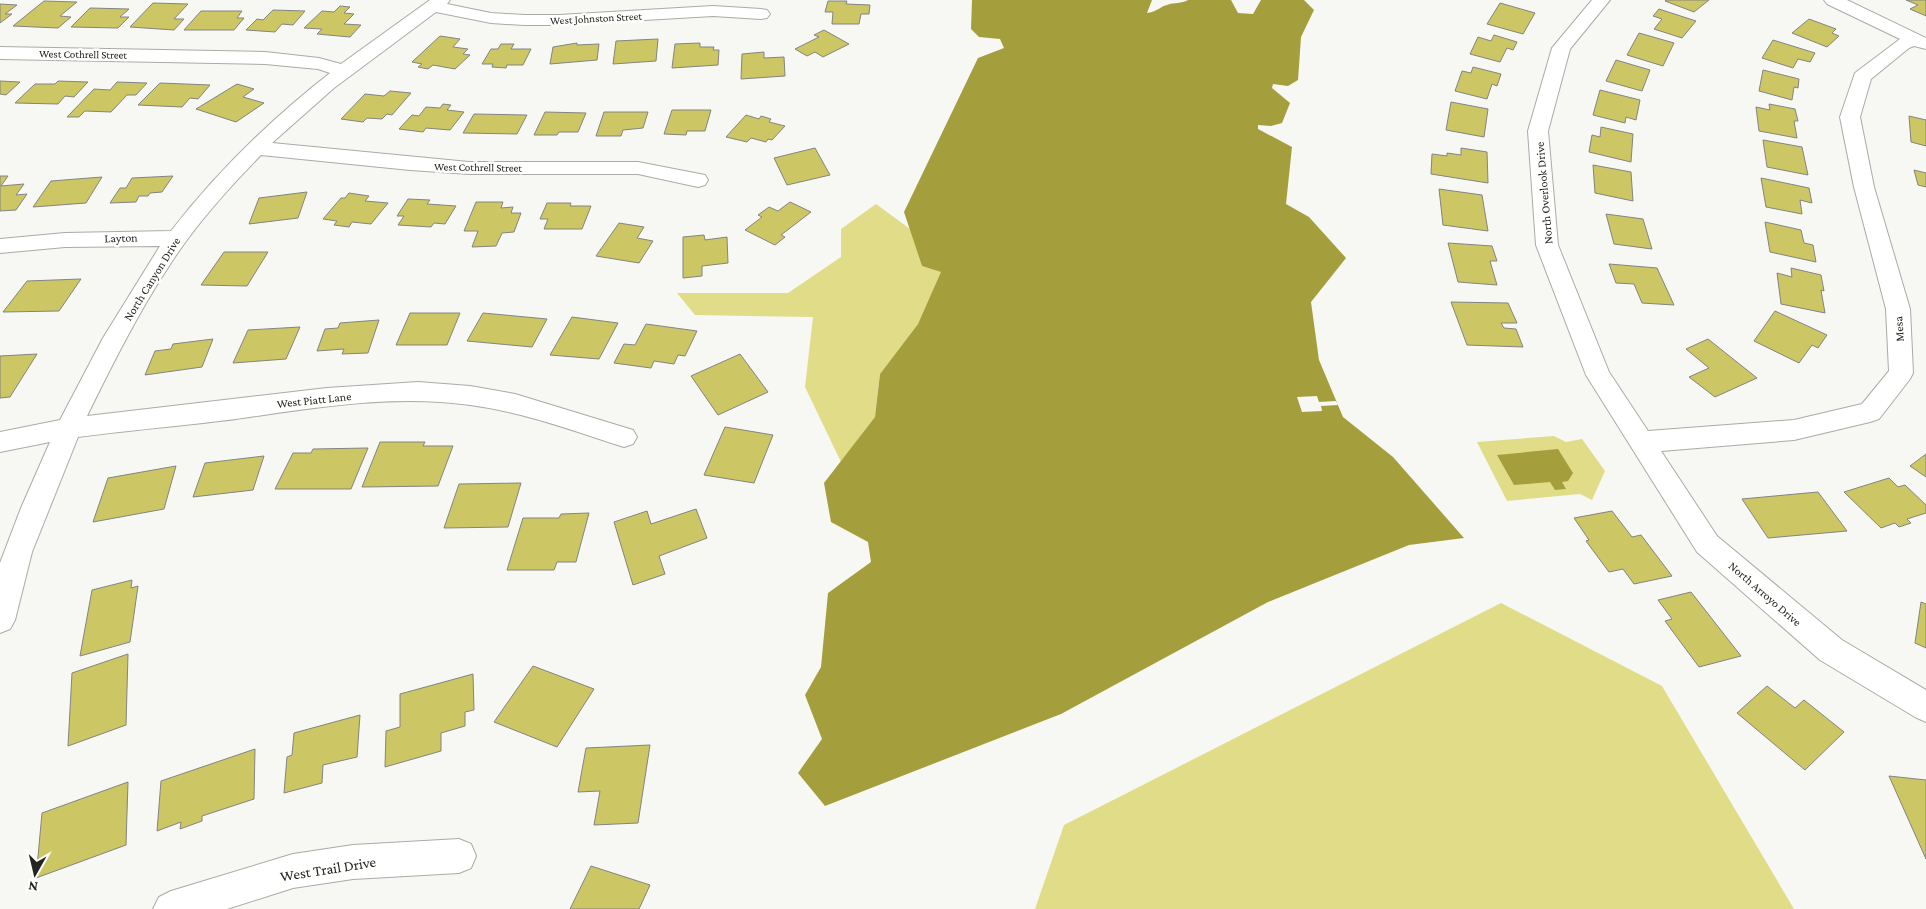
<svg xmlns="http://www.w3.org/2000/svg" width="1926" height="909" font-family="'Crimson Pro',serif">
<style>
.green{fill:#e1dc88}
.water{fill:#a59e3c}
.pier{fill:#f7f7f3}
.building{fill:#ccc665;stroke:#848481}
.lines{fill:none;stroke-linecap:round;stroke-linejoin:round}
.minor-casing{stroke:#aaaaa7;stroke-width:2}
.minor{fill:#fff;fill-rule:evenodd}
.labels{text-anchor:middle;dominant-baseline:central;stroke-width:5;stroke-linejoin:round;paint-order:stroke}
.far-street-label{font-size:11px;fill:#242423;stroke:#fffffe}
.street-label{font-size:12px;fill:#242423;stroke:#fffffe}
.near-street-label{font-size:15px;fill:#242423;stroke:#fffffe}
</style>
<rect width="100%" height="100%" fill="#f7f7f3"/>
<g class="green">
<path d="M876 204 910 229 922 266 942 272 918 324 880 374 875 417 841 462 805 387 813 317 695 315 677 293H788L841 257V229Z"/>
<path d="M1554 436 1566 442 1582 439 1605 471 1592 500 1580 494 1507 501 1477 442Z"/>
<path d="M1501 603 1662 686 1794 909H1035L1064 825Z"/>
</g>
<g class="water">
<path d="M972 0H1152L1147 13C1159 11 1159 7 1167 5 1175 2 1181 4 1188 0H1231L1238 13 1253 14 1261 0H1304L1314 10 1301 37 1298 80 1288 86 1273 84 1272 88 1290 103 1282 123 1271 126 1258 125V129L1292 147 1286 204 1309 217 1346 258 1311 302 1319 360 1343 417 1393 457 1464 538 1409 545 1268 602 1061 714 825 806 798 773 822 739 805 695 821 667 828 593 871 562 868 542 831 522 824 483 875 417 880 374 918 324 941 272 922 266 904 212 978 58 1004 48 1000 39 979 37 971 29Z"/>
<path d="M1558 449 1573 473 1568 481 1562 482 1566 489 1555 490 1550 482 1514 485 1497 455Z"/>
</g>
<path class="pier" d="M1317 396 1319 402 1336 401 1338 405 1321 406 1322 411 1302 412 1297 397Z"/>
<g class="building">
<path d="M1666 0H1709L1694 12 1665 1Z"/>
<path d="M1906 0H1926V16L1910 9 1918 5Z"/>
<path d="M44 1 77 2 60 16 71 17 58 28 13 26Z"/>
<path d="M828 1H847L846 4 870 5 869 14H861L859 24H832L833 12H825Z"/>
<path d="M153 3 188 4 174 19H184L174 30 130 27Z"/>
<path d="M1500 3 1535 13 1523 34 1487 24Z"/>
<path d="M0 4 17 5 5 14H12L0 23Z"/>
<path d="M340 6 350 7 344 13 354 14 344 24 361 25 350 37 317 34 322 29 304 28 322 11 334 12Z"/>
<path d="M90 8 129 9 120 17H129L118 28 71 27Z"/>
<path d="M1659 9 1696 21 1682 38 1654 29 1662 19 1653 16Z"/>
<path d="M273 10 305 11 293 25 282 24 275 32 246 30 257 19 263 20Z"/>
<path d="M201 11H242L237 18H244L234 30H184Z"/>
<path d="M1809 19 1836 29 1832 33 1839 36 1827 47 1792 33Z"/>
<path d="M824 30 849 44 823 57 815 52 807 56 795 49 819 37 814 35Z"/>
<path d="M1639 33 1674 43 1663 66 1627 55Z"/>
<path d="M1494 35 1517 42 1513 50 1507 48 1500 62 1470 54 1478 37 1491 41Z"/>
<path d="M440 36 460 39 453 47 468 49 463 54 470 55 455 69 433 65 428 69 418 67 422 64 412 62Z"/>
<path d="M658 39 656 61 613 64 616 41Z"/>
<path d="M1773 40 1815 53 1810 62 1798 59 1793 68 1762 58Z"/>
<path d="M577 43V45L599 44 597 60 550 64 553 47Z"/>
<path d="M700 43V47H714L713 50H719L718 65 672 68 675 44Z"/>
<path d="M501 44H514L511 49H531L523 65H507L506 68 492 67 493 64H482L491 49H498Z"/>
<path d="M764 52V58L784 57 785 76 741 79 742 54Z"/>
<path d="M1616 60 1650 70 1642 91 1606 81Z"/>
<path d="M1473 67 1501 74 1497 86 1492 84 1487 99 1455 91 1462 71 1471 73Z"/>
<path d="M1763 70 1799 79 1798 88 1794 87 1792 100 1759 91Z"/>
<path d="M0 81 20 82 6 95 0 94Z"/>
<path d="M58 81 88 82 74 97 65 96 58 104 15 103 35 84H55Z"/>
<path d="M117 82 147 83 136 95H127L111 112 85 111 79 117H67L94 89 110 90Z"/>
<path d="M160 83 210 85 198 99 190 98 182 107 138 105Z"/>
<path d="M237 84 254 89 243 97 264 103 236 122 196 109Z"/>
<path d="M1600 90 1640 100 1636 120 1626 117 1625 123 1593 115Z"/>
<path d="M390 91 411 93 392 115 387 114 382 119 367 118 363 122 341 119 365 94 384 96Z"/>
<path d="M1451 102 1488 109 1484 137 1446 130Z"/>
<path d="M443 104 451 105 447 110 464 112 450 130 426 128 423 132 399 129 412 115 419 116 426 107 440 108Z"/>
<path d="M1769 104 1795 109 1798 121H1794L1797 138 1759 131 1756 107 1770 110Z"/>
<path d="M672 110H711L705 131H687L686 135 664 134Z"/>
<path d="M545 112 586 113 578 132H559L557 135H534Z"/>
<path d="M604 112H648L643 128 623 130 621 136H596Z"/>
<path d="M474 114 527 115 517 134 463 133Z"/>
<path d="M746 115 759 119 761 116 771 119 769 122 785 126 772 140 768 139 766 142 751 138 747 142 726 137Z"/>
<path d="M1909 116 1926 120V146L1911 142Z"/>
<path d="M1601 127 1633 134 1631 162 1589 152 1592 135 1600 137Z"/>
<path d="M1763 140 1802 147 1808 175 1767 167Z"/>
<path d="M815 148 830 175 787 185 774 158Z"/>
<path d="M1461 148 1487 152 1488 183 1431 174 1432 154 1447 156V153L1461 155Z"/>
<path d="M1593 165 1631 172 1633 201 1595 193Z"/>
<path d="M1914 170 1926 173V187L1918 185Z"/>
<path d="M0 176H8L1 186 24 184 16 195 27 194 16 210 0 211Z"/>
<path d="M173 176 162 192 150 193 148 196H139L136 202 110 203 120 188H126L132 178Z"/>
<path d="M102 177 86 203 33 207 51 181Z"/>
<path d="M1761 178 1809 188 1812 203 1800 200 1802 214 1766 207Z"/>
<path d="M1439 189 1482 195 1488 231 1443 225Z"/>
<path d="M307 192 298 218 249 224 259 198Z"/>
<path d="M349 193 369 196 365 201 388 203 371 224 352 222 349 227 334 225 337 221 323 219 341 198H345Z"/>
<path d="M408 199 430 200 427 204 456 206 445 224 434 223 431 227 398 225 404 216H397Z"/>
<path d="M476 202H503L501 208 513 207 511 213H521L514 232 502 233 496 246 472 247 478 231H464Z"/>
<path d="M790 202 811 212 781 235 785 237 775 245 745 230 762 217 758 215 769 207 778 211Z"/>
<path d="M547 203H571L570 206H591L582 229H544L548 219H540Z"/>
<path d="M1606 214 1643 219 1652 249 1614 244Z"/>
<path d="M1765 222 1801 230 1804 243 1813 245 1816 262 1770 252Z"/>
<path d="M619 223 644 227 637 238 653 241 639 263 596 256Z"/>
<path d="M704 235 705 240 727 237 728 263 702 266V276L683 278V237Z"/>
<path d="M1448 243 1492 246 1497 261H1490L1497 285 1458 282Z"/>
<path d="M224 252H268L247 286 201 285Z"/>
<path d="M1609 264 1657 268 1674 305 1642 303 1634 284 1616 283Z"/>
<path d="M1791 268 1821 275 1824 291 1821 290 1825 313 1781 304 1777 273 1792 277Z"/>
<path d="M81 279 59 311 3 312 27 281Z"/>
<path d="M1451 302 1508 303 1517 323H1501L1504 328 1516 329 1523 347 1467 345Z"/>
<path d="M1775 311 1827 335 1818 348 1812 345 1799 363 1754 341Z"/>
<path d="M410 313H460L447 345H396Z"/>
<path d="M483 313 547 319 532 347 467 341Z"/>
<path d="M572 317 618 323 599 359 550 355Z"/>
<path d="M379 320 368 353 342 354 344 349 317 351 325 329 338 328 340 323Z"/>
<path d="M646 324 697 331 685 356 678 355 674 364 654 361 651 368 614 363 624 344 635 345Z"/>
<path d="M300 327 286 359 233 363 248 330Z"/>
<path d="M213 339 202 367 145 375 155 351 171 349 173 344Z"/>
<path d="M1708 339 1757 378 1715 397 1689 377 1709 368 1686 349Z"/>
<path d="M37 354 10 397 0 398V356Z"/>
<path d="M740 354 768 392 718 415 691 376Z"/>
<path d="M725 427 773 435 754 483 704 475Z"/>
<path d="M380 442H425L423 446H453L438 486 362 487Z"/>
<path d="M368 448 351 489H275L293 453H311L313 449Z"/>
<path d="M1926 454V477L1910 466Z"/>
<path d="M264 456 253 490 193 497 205 463Z"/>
<path d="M176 466 164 509 93 522 108 478Z"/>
<path d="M1889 478 1898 487 1905 485 1926 505V513L1907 519 1911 523 1899 527 1895 523 1881 528 1844 492Z"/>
<path d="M521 483 508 527 444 528 459 484Z"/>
<path d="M1818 492 1847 531 1768 538 1742 499Z"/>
<path d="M696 509 707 538 659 556 665 574 633 585 614 522 647 511 651 524Z"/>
<path d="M1612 511 1632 537 1641 535 1672 576 1634 584 1623 569 1609 572 1586 541 1589 540 1574 518Z"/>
<path d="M589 513 576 562H557L554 570H507L523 518H559L561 514Z"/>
<path d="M132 580 131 588 138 586 130 642 80 656 92 590Z"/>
<path d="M1691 592 1741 656 1699 667 1665 621 1672 619 1658 600Z"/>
<path d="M1921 602 1926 604V648L1915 643Z"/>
<path d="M128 654 126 725 68 746 72 673Z"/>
<path d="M533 666 594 689 557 747 494 722Z"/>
<path d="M473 674 474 710 465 712V726L441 733V751L385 767 386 731 400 727V694Z"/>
<path d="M1767 686 1795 708 1804 700 1844 732 1805 770 1737 713Z"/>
<path d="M360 715 357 757 323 765 322 783 284 793 287 757 292 755 294 733Z"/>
<path d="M650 745 638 823 594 825 600 791 578 792 586 748Z"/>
<path d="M255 749 254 799 202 816V821L180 829 181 822 157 831 161 781Z"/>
<path d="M1889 776 1926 780V859Z"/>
<path d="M128 782 126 845 36 878 42 813Z"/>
<path d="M591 866 650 885 639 909H570Z"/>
</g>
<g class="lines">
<g class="minor-casing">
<g id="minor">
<path d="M430 0H450L447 4 491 13 524 15H559L713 6 761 9 767 10 770 14 767 18 761 19 713 16 559 25H524L491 23 436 12 334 88 272 143 469 162H638L705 175 708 180 705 185 698 187 638 174H469L410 170 261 155C228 189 195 225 169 266 138 313 112 365 87 416L327 388 418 382 470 386 515 394 633 430 637 437 633 444 624 447C574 431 523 412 470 405 392 394 313 408 236 419 183 426 130 430 78 437L32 552 15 620 10 629 0 633V563L21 508 50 442 0 452V432L60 420 103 338 160 246 65 247 0 253V239L65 233 171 231C217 172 271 119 330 73L318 69 265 64 0 59V47L265 52 319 58 341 64Z"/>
<path d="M1592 0H1610L1570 49 1548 131 1558 245 1609 372 1648 431 1794 420 1862 404 1889 371 1886 309 1854 187 1840 117 1855 73 1900 39 1827 4 1824 0H1847L1926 38V49L1914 46 1909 48 1871 79 1860 117 1874 187 1910 309 1913 373 1910 379 1879 419 1870 422 1794 440 1661 451 1717 536 1842 640 1926 690V722L1915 717 1820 660 1697 552 1586 375 1536 245 1528 131 1552 48Z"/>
<path d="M459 839 471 844 476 856 471 868 459 873 353 879 293 888 227 909H153L159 897 171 891 293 854 353 845Z"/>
</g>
</g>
<use href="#minor" class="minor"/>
</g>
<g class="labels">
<g class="far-street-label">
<text transform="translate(596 18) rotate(-3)">West Johnston Street</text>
<text transform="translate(83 54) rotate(1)">West Cothrell Street</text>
<text transform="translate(478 167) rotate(1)">West Cothrell Street</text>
</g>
<g class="street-label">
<text transform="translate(1544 193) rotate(-95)">North Overlook Drive</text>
<text transform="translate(121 238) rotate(-2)">Layton</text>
<text transform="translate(152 279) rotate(-58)">North Canyon Drive</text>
<text transform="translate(1899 329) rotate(-93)">Mesa</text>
<text transform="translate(314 400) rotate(-6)">West Piatt Lane</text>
<text transform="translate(1765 594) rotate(41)">North Arroyo Drive</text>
</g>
<g class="near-street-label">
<text transform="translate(328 869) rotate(-9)">West Trail Drive</text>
</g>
</g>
<g transform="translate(35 874) rotate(188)" stroke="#fffffe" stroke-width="4" paint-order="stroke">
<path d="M0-4L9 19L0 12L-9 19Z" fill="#242423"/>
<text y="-8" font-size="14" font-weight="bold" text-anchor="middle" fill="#242423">N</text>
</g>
</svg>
